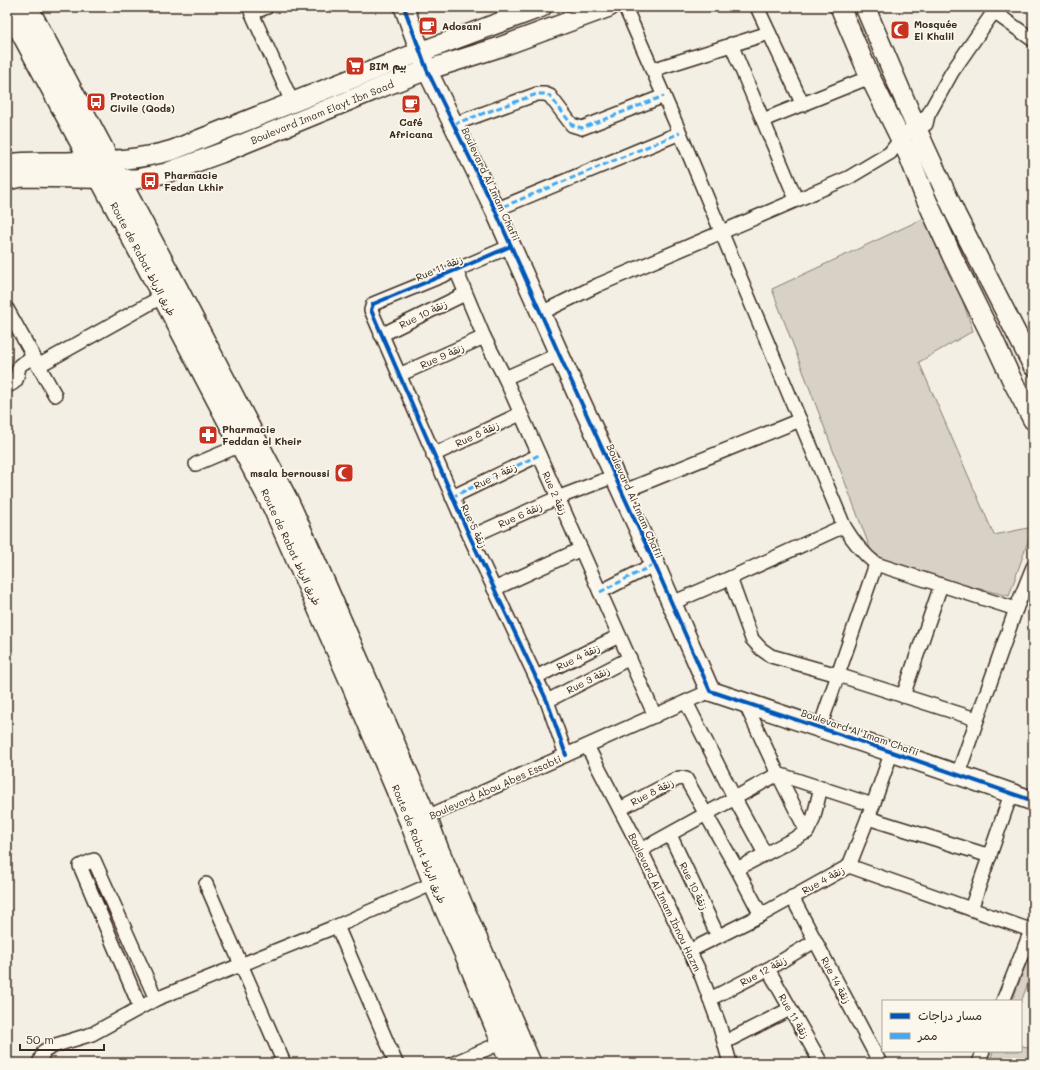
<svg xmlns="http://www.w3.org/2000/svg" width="1040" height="1070" font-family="Mali,'Playpen Sans Arabic',sans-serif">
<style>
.green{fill:#d8d1c6;stroke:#8a7e72}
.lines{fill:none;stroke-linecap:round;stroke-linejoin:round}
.street-casing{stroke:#3b2a1e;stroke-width:16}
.secondary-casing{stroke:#3b2a1e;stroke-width:22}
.primary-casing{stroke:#3b2a1e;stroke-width:24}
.street{stroke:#fbf7ec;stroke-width:13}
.secondary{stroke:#fbf7ec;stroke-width:19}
.primary{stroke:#fbf7ec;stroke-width:21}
.quiet{stroke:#3fa9f5;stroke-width:3;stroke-dasharray:6 3;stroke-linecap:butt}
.cycleway-casing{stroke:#fbf7ec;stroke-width:6}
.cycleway{stroke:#0057b8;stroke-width:4}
.labels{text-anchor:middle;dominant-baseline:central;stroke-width:3.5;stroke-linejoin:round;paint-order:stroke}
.poi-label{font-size:10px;font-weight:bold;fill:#3b2a1e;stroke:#fbf7ec;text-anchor:start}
.street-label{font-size:10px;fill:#3b2a1e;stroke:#fbf7ec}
</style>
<rect width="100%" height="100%" fill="#f3efe4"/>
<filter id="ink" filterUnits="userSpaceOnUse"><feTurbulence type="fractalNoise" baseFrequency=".025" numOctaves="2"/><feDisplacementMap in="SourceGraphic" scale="8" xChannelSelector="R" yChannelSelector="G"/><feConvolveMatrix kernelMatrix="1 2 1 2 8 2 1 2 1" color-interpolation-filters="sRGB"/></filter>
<g filter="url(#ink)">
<g class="green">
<path d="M933 214 973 331 919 362 994 535 1033 527 1009 596 876 564 772 289Z"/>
<path d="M1028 959 1033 961V970L1021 1002 1012 1001Z"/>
<path d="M1021 1045 1033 1050V1063H991V1058L993 1051H1021Z"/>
</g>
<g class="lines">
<g class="street-casing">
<g id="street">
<path d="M249 7 292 102"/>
<path d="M625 7 680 133 844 526C853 541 862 553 876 564"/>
<path d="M757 7 803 105"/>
<path d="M994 12 1033 40"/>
<path d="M252 13 267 7"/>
<path d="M731 44 796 199"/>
<path d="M652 70 769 33"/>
<path d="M763 120 870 77"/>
<path d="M454 124 537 94H545L550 96 572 125 582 128 664 96"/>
<path d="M926 124 928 115 952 72 997 7"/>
<path d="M495 210 680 133"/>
<path d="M511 246 456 270 373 304 371 310 470 537 547 701 566 755"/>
<path d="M456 270 484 337 505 378 655 716"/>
<path d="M7 309 55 395"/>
<path d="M541 313 598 285 848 178 890 153 900 140 915 125 928 115"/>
<path d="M381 335 465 294"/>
<path d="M38 366 163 296"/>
<path d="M399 375 484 337"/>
<path d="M505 378 559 354"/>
<path d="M7 386C21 381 15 376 20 365L33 357"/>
<path d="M433 455 520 414"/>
<path d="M196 464 241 445"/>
<path d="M622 492 800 420"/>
<path d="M452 497 539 455"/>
<path d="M470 537 557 498 615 476"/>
<path d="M730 578 752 639 761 649 771 656 838 675 976 719"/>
<path d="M494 589 581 549"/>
<path d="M600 592 655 564"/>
<path d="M672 603 730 578 844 526"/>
<path d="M536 677 619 636"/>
<path d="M903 696 941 585"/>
<path d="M547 701 630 658"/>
<path d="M686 702 734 797 765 854"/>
<path d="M745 703 778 774 807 832"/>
<path d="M820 727 876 564 1016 609"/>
<path d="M587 746 641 850 701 975 719 1024 730 1063"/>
<path d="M958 774 1016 609 1033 567"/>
<path d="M620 809 679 778 686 779 737 869 761 915"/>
<path d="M868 818 990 856"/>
<path d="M420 820 710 691"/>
<path d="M670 835 718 936"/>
<path d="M641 850 778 774 873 805"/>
<path d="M849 866 1033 931"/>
<path d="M737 869 807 832 813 820 821 787"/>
<path d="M206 884 284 1063"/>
<path d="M792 897 880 1063"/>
<path d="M971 909 1011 794"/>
<path d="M337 926 396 1063"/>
<path d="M689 951 761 915 849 866 873 805 892 751"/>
<path d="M768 969 821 1063"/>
<path d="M710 999 768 969 815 941"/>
<path d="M1003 1001 1033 926"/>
<path d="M140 1007 80 866 94 860 156 999"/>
<path d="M725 1042 790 1009"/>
<path d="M39 1063 44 1051 56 1045 92 1034 156 999 337 926 434 883"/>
<path d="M454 1063 503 1042"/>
<path d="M979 1063 983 1051"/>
</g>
</g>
<g class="secondary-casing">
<g id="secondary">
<path d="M404 7 427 70 495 210 559 354 648 549 710 691C818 727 926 763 1033 801"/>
<path d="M840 7 870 77 909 156 923 192 953 258 994 341 1012 380 1033 420"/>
<path d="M865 7 923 143 956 215 1033 366"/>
<path d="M7 164C25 161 44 162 63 162 100 161 137 161 173 150L404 58 542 7"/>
<path d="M7 180 22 177 136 179 166 173 221 153 382 87 427 70 500 47 609 7"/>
</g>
</g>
<g class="primary-casing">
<g id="primary">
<path d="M8 7 140 252 274 508 352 684 411 823 434 883 468 960 511 1063"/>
<path d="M27 7 176 287 288 502 319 571 426 817 438 850 530 1063"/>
</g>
</g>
<use href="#street" class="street"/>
<use href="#secondary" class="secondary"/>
<use href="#primary" class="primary"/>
<g class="quiet">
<path d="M454 124 537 94H545L550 96 572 125 582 128 664 96"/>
<path d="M495 210 680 133"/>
<path d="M452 497 539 455"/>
<path d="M600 592 655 564"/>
</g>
<g class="cycleway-casing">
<g id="cycleway">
<path d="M404 7 427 70 495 210 559 354 648 549 710 691C818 727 926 763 1033 801"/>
<path d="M511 246 456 270 373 304 371 310 470 537 547 701 566 755"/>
</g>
</g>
<use href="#cycleway" class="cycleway"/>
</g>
</g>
<defs>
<g id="cafe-square" transform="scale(1)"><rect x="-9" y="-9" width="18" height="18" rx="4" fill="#c8321e" stroke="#fbf7ec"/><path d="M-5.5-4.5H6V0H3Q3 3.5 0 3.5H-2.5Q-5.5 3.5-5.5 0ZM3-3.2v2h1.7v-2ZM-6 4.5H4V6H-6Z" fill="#fff"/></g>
<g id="mosque-square" transform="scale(1)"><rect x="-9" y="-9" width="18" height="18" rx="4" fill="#c8321e" stroke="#fbf7ec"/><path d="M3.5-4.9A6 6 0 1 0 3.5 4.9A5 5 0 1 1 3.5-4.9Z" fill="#fff"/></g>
<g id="supermarket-square" transform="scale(1)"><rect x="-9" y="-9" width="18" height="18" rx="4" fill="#c8321e" stroke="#fbf7ec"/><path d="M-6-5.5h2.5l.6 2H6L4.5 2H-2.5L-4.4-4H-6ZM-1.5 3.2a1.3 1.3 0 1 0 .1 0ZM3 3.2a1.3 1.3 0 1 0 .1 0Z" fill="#fff"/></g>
<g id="bus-square" transform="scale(1)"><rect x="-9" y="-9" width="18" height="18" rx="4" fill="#c8321e" stroke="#fbf7ec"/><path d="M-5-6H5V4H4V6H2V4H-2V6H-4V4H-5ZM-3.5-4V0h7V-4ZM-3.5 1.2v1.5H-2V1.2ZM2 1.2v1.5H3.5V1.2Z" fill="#fff"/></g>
<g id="pharmacy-square" transform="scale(1)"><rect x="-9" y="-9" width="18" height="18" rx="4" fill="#c8321e" stroke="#fbf7ec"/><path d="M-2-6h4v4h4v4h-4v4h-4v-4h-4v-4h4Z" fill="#fff"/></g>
</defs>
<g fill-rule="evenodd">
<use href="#cafe-square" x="428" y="26"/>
<use href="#mosque-square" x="900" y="30"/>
<use href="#supermarket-square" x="355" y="66"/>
<use href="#bus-square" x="96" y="102"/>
<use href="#cafe-square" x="411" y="104"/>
<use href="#bus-square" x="150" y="181"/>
<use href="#pharmacy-square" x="208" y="435"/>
<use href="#mosque-square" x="344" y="473"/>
</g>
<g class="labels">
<g class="poi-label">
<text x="914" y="24">Mosquée<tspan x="914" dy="12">El Khalil</tspan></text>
<text x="442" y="26">Adosani</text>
<text x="369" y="66">BIM بيم</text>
<text x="110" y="96">Protection<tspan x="110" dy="12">Civile (Qods)</tspan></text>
<text x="411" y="122" text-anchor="middle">Café<tspan x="411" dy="12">Africana</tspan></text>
<text x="164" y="175">Pharmacie<tspan x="164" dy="12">Fedan Lkhir</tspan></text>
<text x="222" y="429">Pharmacie<tspan x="222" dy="12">Feddan el Kheir</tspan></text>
<text x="330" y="473" text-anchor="end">msala bernoussi</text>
</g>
<g class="street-label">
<text transform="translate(322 112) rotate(-22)">Boulevard Imam Elayt Ibn Saad</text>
<text transform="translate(491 184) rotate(65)">Boulevard Al Imam Chafii</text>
<text transform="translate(143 259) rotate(62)">Route de Rabat طريق الرباط</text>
<text transform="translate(439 268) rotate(-23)">Rue 11 زنقة</text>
<text transform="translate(423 314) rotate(-26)">Rue 10 زنقة</text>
<text transform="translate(442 356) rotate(-24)">Rue 9 زنقة</text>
<text transform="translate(477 434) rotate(-25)">Rue 8 زنقة</text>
<text transform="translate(495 476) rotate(-26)">Rue 7 زنقة</text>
<text transform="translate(555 493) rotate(66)">Rue 2 زنقة</text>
<text transform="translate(635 501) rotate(66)">Boulevard Al Imam Chafii</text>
<text transform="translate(520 515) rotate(-24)">Rue 6 زنقة</text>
<text transform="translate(474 526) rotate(65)">Rue 5 زنقة</text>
<text transform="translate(291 547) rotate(65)">Route de Rabat طريق الرباط</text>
<text transform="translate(578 657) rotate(-26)">Rue 4 زنقة</text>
<text transform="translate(588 680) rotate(-27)">Rue 3 زنقة</text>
<text transform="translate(860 732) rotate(19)">Boulevard Al Imam Chafii</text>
<text transform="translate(495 787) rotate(-24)">Boulevard Abou Abes Essabti</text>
<text transform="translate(652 792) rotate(-27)">Rue 8 زنقة</text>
<text transform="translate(419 844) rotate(68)">Route de Rabat طريق الرباط</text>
<text transform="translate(823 880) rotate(-29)">Rue 4 زنقة</text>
<text transform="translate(694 886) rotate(64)">Rue 10 زنقة</text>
<text transform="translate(665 902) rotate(64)">Boulevard Al Imam Ibnou Hazm</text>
<text transform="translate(763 971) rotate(-28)">Rue 12 زنقة</text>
<text transform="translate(836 980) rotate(62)">Rue 14 زنقة</text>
<text transform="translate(794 1016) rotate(60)">Rue 11 زنقة</text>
</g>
</g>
<rect width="1040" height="1070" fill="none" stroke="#fbf7ec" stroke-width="24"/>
<rect x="12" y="12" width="1016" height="1046" fill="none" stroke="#3b2a1e" stroke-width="1.5" filter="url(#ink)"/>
<rect x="882" y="1000" width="140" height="52" fill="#fbf7ec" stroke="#aea59a"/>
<rect x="890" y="1013" width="20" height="6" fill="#0057b8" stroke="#aea59a"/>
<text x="918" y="1020" font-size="12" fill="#3b2a1e">مسار دراجات</text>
<rect x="890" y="1033" width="20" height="6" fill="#3fa9f5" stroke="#aea59a"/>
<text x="918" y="1040" font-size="12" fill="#3b2a1e">ممر</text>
<path d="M20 1044v6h84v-6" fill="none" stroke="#3b2a1e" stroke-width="2"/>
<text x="26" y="1044" font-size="12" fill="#3b2a1e" stroke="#fbf7ec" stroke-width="3" paint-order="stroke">50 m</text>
</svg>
